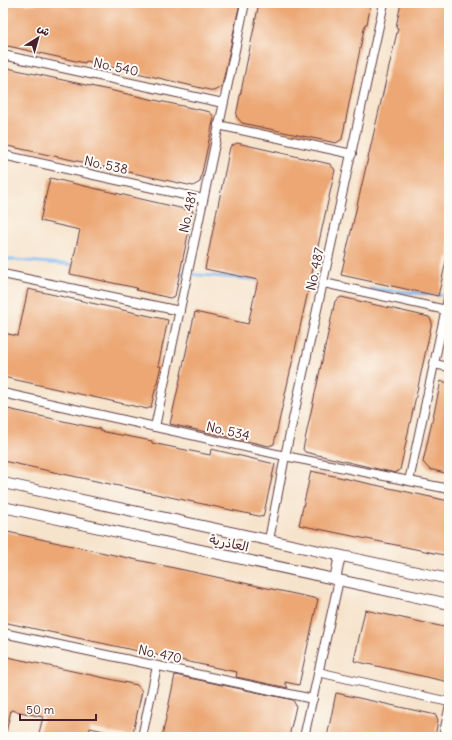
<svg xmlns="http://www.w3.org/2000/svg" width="452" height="740" font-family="Delius,'Playpen Sans Arabic',sans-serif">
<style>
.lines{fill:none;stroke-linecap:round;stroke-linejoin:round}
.stream{stroke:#7fb8f0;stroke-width:3}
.building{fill:#eca774}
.minor-casing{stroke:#643c43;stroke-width:10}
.tertiary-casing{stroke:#643c43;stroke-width:12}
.minor{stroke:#fff;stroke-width:8}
.tertiary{stroke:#fff;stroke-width:10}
.labels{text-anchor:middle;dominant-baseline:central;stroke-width:4;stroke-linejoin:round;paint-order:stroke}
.street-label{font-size:13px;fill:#4a1f2b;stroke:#fdfcf7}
</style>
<rect width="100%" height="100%" fill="#fdfcf7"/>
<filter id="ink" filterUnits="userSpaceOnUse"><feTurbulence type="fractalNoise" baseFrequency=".025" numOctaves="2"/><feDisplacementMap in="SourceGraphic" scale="8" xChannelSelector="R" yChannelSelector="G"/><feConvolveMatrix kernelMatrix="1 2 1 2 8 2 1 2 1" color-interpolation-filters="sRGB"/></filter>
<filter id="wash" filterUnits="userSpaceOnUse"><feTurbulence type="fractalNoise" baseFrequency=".012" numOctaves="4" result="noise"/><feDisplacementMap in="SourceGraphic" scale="16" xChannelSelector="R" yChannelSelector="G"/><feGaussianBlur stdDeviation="0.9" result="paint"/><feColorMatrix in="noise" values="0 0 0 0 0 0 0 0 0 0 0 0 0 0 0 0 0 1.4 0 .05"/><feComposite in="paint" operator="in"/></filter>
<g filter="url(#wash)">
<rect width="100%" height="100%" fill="#f6e3cb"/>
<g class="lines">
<g class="stream">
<path d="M3 259 75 265"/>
<path d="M176 273 260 280"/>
<path d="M306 284 322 285"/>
<path d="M370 289 440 295"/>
</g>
</g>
<g id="blocks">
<g class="building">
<path d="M7 3 36 5 37 3H236L239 7 222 86 214 91 86 61 85 63 3 45V24Z"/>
<path d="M259 3H371L367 24H365L342 139 336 143 279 131 242 123 236 116Z"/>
<path d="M401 3H449V257H447L438 296 341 275 398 28 396 27Z"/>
<path d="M3 67 210 112 214 117 200 182 193 186 3 145V128L6 114H3Z"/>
<path d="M237 143 330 164 335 170 274 444 269 446 170 424 195 312 248 324 258 280 205 269 230 147Z"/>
<path d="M50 178 193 211 175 296 170 298 136 290 137 288 70 274 80 230 40 221Z"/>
<path d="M28 289 168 320 158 366H161L151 407 147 409 3 377V333L18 336Z"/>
<path d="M341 297 429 317 432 322 400 470 395 473 305 452 303 449 335 301Z"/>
<path d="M441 381 449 383V474L429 469 423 462Z"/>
<path d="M3 408 100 429V431L152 441V443L210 455 211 449 275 464 263 517 3 461Z"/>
<path d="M311 471 449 501V556L299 525Z"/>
<path d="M3 531 318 599 299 685 285 682 288 688 236 677 237 672 222 669 3 622Z"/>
<path d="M365 610 449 628V682L354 661Z"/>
<path d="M3 656 137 685 142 691 132 737 90 728 88 737H38L43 717 11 710 6 732H3Z"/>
<path d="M175 675 293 700 296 706 289 737H162Z"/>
<path d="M336 693 436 715 438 720 435 737H327Z"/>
</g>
</g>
</g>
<g filter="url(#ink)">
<use href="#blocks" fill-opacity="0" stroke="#643c43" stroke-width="1"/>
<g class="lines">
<g class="minor-casing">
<g id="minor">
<path d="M3 55 223 103"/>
<path d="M218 125 352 154"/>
<path d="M3 155 203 199"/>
<path d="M3 274 180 311"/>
<path d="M324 283 446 310"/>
<path d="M434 364 449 367"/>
<path d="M3 393 285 456 449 489"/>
<path d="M155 427 245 3"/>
<path d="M409 481 449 294"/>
<path d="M269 540 285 456 384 3"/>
<path d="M3 633 313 699"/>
<path d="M318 672 449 702"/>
<path d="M142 737 157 666"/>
<path d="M304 737 339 580"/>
<path d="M443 737 449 709"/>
</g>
</g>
<g class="tertiary-casing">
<g id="tertiary">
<path d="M3 483 449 579"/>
<path d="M3 507 449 604"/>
<path d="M335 579 340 556"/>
</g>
</g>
<use href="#minor" class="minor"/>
<use href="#tertiary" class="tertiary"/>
</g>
</g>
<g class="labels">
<g class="street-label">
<text transform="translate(116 67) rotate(12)">No. 540</text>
<text transform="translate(106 165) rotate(12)">No. 538</text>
<text transform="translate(188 212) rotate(-78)">No. 481</text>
<text transform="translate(315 269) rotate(-78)">No. 487</text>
<text transform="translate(228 431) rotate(13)">No. 534</text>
<text transform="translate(229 543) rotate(12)">العاذرية</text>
<text transform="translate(160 654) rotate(12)">No. 470</text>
</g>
</g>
<rect width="452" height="740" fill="none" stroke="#fdfcf7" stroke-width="16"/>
<g transform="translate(38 38) rotate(37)" stroke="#fdfcf7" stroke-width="3" paint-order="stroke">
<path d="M0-3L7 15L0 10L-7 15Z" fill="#4a1f2b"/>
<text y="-6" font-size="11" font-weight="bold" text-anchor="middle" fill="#4a1f2b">ش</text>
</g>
<path d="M20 714v6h76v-6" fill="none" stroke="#4a1f2b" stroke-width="2"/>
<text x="26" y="714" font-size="12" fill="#4a1f2b" stroke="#fdfcf7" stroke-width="3" paint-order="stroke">50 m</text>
</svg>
